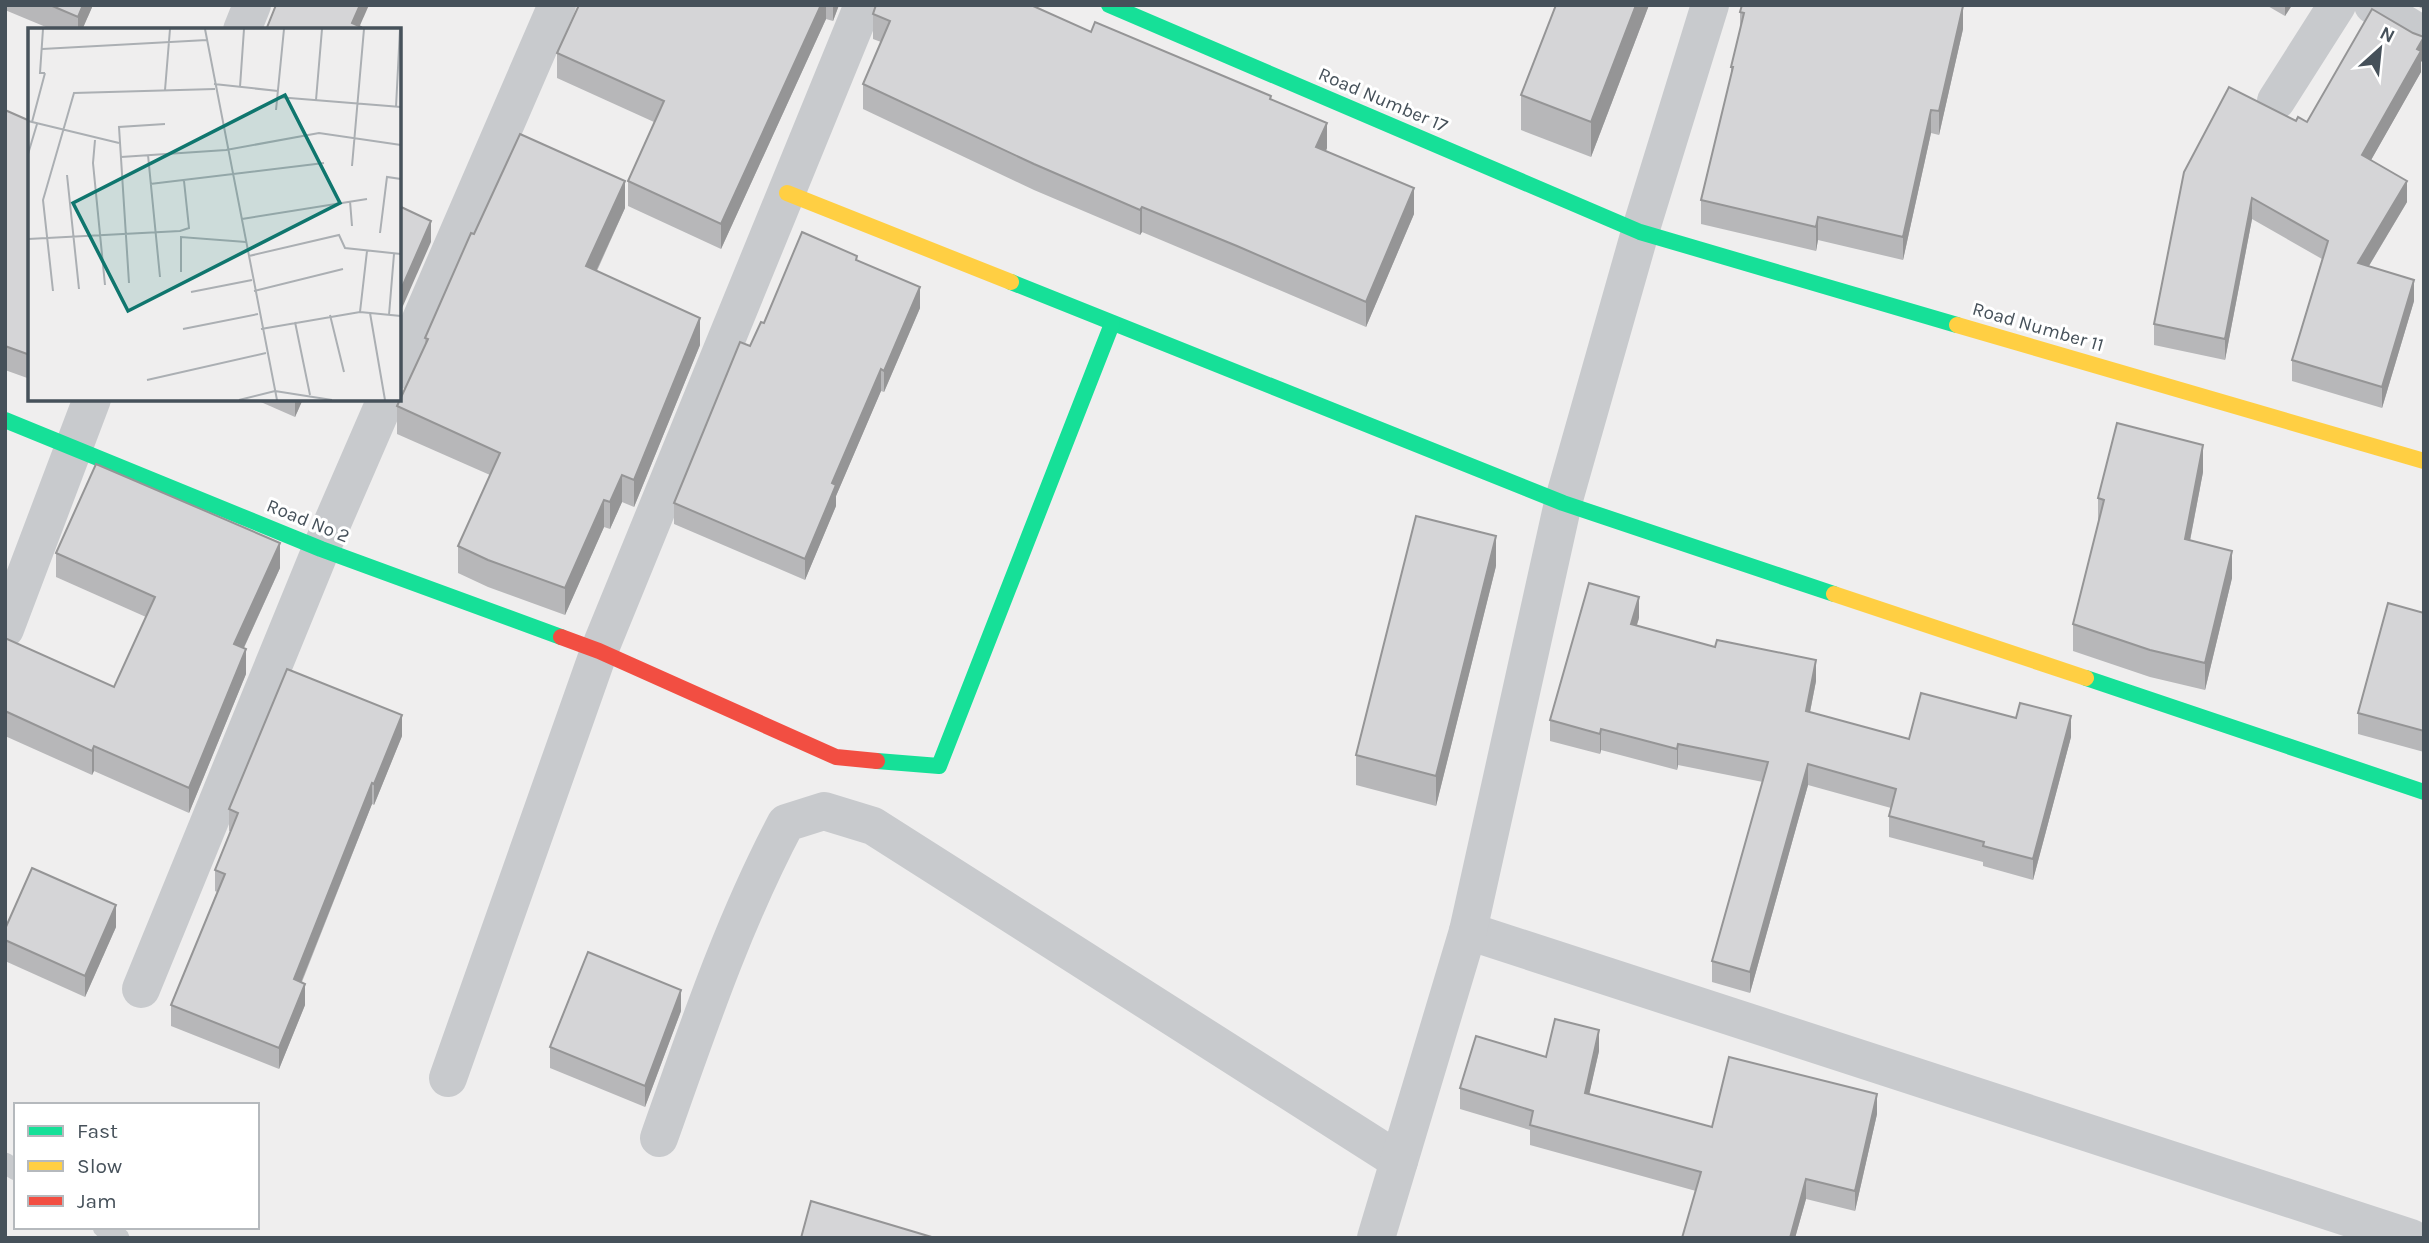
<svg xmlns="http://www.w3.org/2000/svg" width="2429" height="1243" font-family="Karla,sans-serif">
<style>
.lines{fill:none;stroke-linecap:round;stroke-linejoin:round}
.lane{stroke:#c8cacd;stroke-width:21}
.street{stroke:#c8cacd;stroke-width:38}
.fast{stroke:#16e098;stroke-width:16}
.slow{stroke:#ffcf43;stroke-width:16}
.jam{stroke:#f24e42;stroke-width:16}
.wall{fill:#b7b7b9}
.shaded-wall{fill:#959596}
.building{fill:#d5d5d7;stroke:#959596;stroke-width:2}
.labels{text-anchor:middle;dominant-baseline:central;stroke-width:6;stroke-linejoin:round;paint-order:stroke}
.street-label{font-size:19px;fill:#46515a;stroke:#fff}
.inset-road{fill:none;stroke:#abafb3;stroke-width:2}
.view{fill:#0f766e;fill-opacity:0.15;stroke:#0f766e;stroke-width:3.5}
.inset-edge{fill:none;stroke:#46515a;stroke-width:3.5}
</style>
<rect width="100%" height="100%" fill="#efeeee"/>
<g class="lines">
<g class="lane">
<path d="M5 1163 16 1170"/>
<path d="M103 1227 119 1238"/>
</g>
<g class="street">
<path d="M2373 5 2424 36"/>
<path d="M242 30 252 5"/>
<path d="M2276 101 2337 5"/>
<path d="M399 370 557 5"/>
<path d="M5 629 92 399"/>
<path d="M1468 931 2411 1238"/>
<path d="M141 989 321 549 386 399"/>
<path d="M448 1078 599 651 863 5"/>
<path d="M659 1138C697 1031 733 923 786 823L824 811 873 826 1399 1161"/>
<path d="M1376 1238 1468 931 1563 503 1640 232 1710 5"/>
</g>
<g class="fast">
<path d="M1109 5 1640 232 1957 325"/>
<path d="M1011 282 1563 503 1834 594"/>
<path d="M5 420 321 549 561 637"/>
<path d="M2086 678 2424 792"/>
<path d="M877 761 939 766 1112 324"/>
</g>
<g class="slow">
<path d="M787 193 1011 282"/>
<path d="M1957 325 2424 461"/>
<path d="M1834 594 2086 678"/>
</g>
<path class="jam" d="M561 637 599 651 836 757 877 761"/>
</g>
<g class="wall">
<path d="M5 5H93L82 30H53L5 10Z"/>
<path d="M579 5H839L833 21 826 19 721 249 628 206V181L654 122 557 78V53Z"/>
<path d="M1649 5 1591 157 1521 130V95Z"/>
<path d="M2266 5H2292L2285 16Z"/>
<path d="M2416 5H2424V10Z"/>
<path d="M1740 12 1963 29 1939 135 1931 133 1903 260 1818 240 1816 251 1701 224V200L1731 75V67L1740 28Z"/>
<path d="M873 14 1091 32 1271 99 1327 148 1326 151 1414 214 1366 327 1237 272 1142 232 1140 235 1034 190 863 109V84L881 42 873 39Z"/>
<path d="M2424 58 2421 62V72L2371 160 2407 202 2369 266 2414 301 2382 408 2292 381V360L2322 259 2252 219 2225 360 2154 345V324L2296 121 2307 122Z"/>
<path d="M5 110 30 121V379L5 370Z"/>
<path d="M625 208 597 271 700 345 634 507 622 502 610 529 604 527 565 615 488 587 458 573V546L490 475 397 434V406L425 345V338L474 234Z"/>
<path d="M857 261 920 308 884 392 881 391 836 496V506L805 580 674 524V503L750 346 764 323Z"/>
<path d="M254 399H303L295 417Z"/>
<path d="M2203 472 2190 541 2232 578 2205 690 2150 677 2073 651V624L2098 523V498Z"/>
<path d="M56 553 280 568 244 648 246 674 189 813 94 771 92 775 5 736V638L114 687 146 617 56 577Z"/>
<path d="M1496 566 1436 806 1356 785V755Z"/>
<path d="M2424 613V752L2358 734V713Z"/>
<path d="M1639 618 1636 626 1816 681 1810 712 1909 739 2071 737 2033 880 1983 866V862L1889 837V816L1891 808 1808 785 1750 993 1712 982V961L1763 782 1678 765 1677 770 1601 750 1600 754 1550 741V720Z"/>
<path d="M402 736 374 805 372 804 302 982 305 1005 279 1069 171 1026V1005L217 892 215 891V870L231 831H229V809Z"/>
<path d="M116 927 85 997 5 961V929Z"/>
<path d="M681 1011 645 1107 550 1068V1047Z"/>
<path d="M1599 1051 1589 1094 1712 1127 1877 1114 1855 1211 1806 1199 1795 1238H1682L1696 1191 1530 1145V1130L1460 1109V1088L1546 1057Z"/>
</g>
<g class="shaded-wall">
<path d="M83 5H93L82 30H78V17Z"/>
<path d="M360 5H369L358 30 352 23Z"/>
<path d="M821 5H826V19L721 249V224Z"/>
<path d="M833 5H839L833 21Z"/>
<path d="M1636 5H1649L1591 157V122Z"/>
<path d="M2285 5H2292L2285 16Z"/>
<path d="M1963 6V29L1939 135V111Z"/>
<path d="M2424 37V58L2421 62V72L2362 176V155Z"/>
<path d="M1931 110V133L1903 260V237Z"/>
<path d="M1327 123V148L1316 172V147Z"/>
<path d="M625 181V208L586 293V266Z"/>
<path d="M2407 181V202L2358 284V263Z"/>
<path d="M1414 188V214L1366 327V302Z"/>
<path d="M2252 198V219L2225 360V339Z"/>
<path d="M1142 207V232L1140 235V210Z"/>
<path d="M1818 217V240L1816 251V227Z"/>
<path d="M431 221V242L399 315V294Z"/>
<path d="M2414 280V301L2382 408V387Z"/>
<path d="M920 287V308L884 392V371Z"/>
<path d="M700 318V345L634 507V480Z"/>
<path d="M881 369V391L836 496V506L805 580V559L832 483Z"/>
<path d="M295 399H303L295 417Z"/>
<path d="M2203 445V472L2185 566V539Z"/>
<path d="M622 475V502L610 529V502Z"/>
<path d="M604 500V527L565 615V588Z"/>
<path d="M1496 536V566L1436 806V776Z"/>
<path d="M280 543V568L234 669V644Z"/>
<path d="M2232 551V578L2205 690V663Z"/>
<path d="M1639 597V618L1631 645V624Z"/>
<path d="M246 649V674L189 813V788Z"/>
<path d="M1816 660V681L1806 732V711Z"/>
<path d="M402 715V736L374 805V784Z"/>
<path d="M2071 716V737L2033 880V859Z"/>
<path d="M1601 729V750L1600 754V734Z"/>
<path d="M1678 744V765L1677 770V749Z"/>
<path d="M94 746V771L92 775V751Z"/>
<path d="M1808 764V785L1750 993V972Z"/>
<path d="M372 783V804L294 1000V979Z"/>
<path d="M116 905V927L85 997V976Z"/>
<path d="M305 984V1005L279 1069V1048Z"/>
<path d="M681 990V1011L645 1107V1086Z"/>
<path d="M1599 1030V1051L1585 1113V1093Z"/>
<path d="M1877 1094V1114L1855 1211V1191Z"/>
<path d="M1806 1179V1199L1795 1238H1790Z"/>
</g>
<g class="building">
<path d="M50 5H83L78 17Z"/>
<path d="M276 5H360L352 23 361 27 360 30H266Z"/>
<path d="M579 5H821L721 224 628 181 664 101 557 53Z"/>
<path d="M876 5H1031L1091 32 1095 22 1271 96 1270 99 1327 123 1316 147 1414 188 1366 302 1237 246 1142 207 1140 210 1034 164 863 84 890 21 873 14Z"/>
<path d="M1556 5H1636L1591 122 1521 95Z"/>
<path d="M1742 5 1963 6 1939 111 1931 110 1903 237 1818 217 1816 227 1701 200 1733 67H1731L1744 13 1740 12Z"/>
<path d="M2372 9 2413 33 2424 37 2417 49 2421 51 2362 155 2407 181 2358 263 2414 280 2382 387 2292 360 2328 241 2252 198 2225 339 2154 324 2184 172 2229 87 2296 121 2298 117 2307 122Z"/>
<path d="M5 110 30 121V355L5 346Z"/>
<path d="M520 134 625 181 586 266 700 318 634 480 622 475 610 502 604 500 565 588 488 560 458 546 500 453 397 406 428 339 425 338 471 233 474 234Z"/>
<path d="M399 206 431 221 399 294Z"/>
<path d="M802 232 857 256 856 260 920 287 884 371 881 369 832 483 836 485 805 559 674 503 740 342 750 346 761 322 764 323Z"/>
<path d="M2117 423 2203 445 2185 539 2232 551 2205 663 2150 650 2073 624 2104 500 2098 498Z"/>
<path d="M96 464 280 543 234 644 246 649 189 788 94 746 92 751 5 711V638L114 687 155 597 56 553Z"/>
<path d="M1416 516 1496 536 1436 776 1356 755Z"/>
<path d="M1589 583 1639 597 1631 624 1715 647 1717 640 1816 660 1806 711 1909 739 1921 693 2016 718 2020 703 2071 716 2033 859 1983 846 1984 842 1889 816 1896 789 1808 764 1750 972 1712 961 1768 762 1678 744 1677 749 1601 729 1600 734 1550 720Z"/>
<path d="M2388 603 2424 613V731L2358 713Z"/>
<path d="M287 669 402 715 374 784 372 783 294 979 305 984 279 1048 171 1005 225 874 215 870 238 813 229 809Z"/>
<path d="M32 868 116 905 85 976 5 940V929Z"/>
<path d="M588 952 681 990 645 1086 550 1047Z"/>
<path d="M1555 1019 1599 1030 1585 1093 1712 1127 1729 1057 1877 1094 1855 1191 1806 1179 1790 1238H1682L1701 1172 1530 1125 1533 1111 1460 1088 1476 1036 1546 1057Z"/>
<path d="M811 1201 935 1238H801Z"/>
</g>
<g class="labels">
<g class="street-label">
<text transform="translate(1383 100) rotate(23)">Road Number 17</text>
<text transform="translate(2038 327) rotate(16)">Road Number 11</text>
<text transform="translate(308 521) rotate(22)">Road No 2</text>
</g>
</g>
<g transform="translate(28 28)">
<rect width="373" height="373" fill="#efeeee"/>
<path class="inset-road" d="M15 1 12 45H17M177 1 249 372M14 21 179 12M186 56 250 63M212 59 216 1M137 62 142 1M249 69 373 79M288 72 294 1M368 79 372 1M248 82 256 1M0 93 91 115M4 94 17 45M67 112 65 135 77 257M0 126 9 96M120 127 132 249M93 129 198 122 291 105 373 117M324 138 336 1M39 147 51 261M122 156 296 135M322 173 324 198M214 191 339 171M352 205 359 149 373 151M0 211 152 203 161 200 156 153M221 228 311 207 317 220 373 226M153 244V209L218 214M101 255 91 99 137 96M25 263 15 172 46 65 187 61M226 263 315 241M163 264 224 252M332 284 339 223M342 285 357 372M302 287 316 344M361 287 366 226M267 294 282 367M155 301 230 286M233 301 332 284 373 288M119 352 238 325M211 372 247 363 304 372"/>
<path class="view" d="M257 67 312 175 100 283 45 175Z"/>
<rect width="373" height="373" class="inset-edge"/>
</g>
<rect width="2429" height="1243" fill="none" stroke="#46515a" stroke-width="14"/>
<rect x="14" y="1103" width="245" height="126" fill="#ffffff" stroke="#b5b9bd" stroke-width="2"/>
<rect x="28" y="1126" width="35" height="10" fill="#16e098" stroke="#b5b9bd" stroke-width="2"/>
<text x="77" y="1138" font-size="21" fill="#46515a">Fast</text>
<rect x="28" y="1161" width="35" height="10" fill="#ffcf43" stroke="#b5b9bd" stroke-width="2"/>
<text x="77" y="1173" font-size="21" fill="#46515a">Slow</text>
<rect x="28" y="1196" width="35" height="10" fill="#f24e42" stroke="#b5b9bd" stroke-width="2"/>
<text x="77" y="1208" font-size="21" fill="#46515a">Jam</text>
<g transform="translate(2380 49) rotate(27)" stroke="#ffffff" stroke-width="5" paint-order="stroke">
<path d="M0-5L12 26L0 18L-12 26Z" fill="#46515a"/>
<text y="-10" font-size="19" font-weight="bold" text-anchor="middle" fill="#46515a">N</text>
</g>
</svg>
